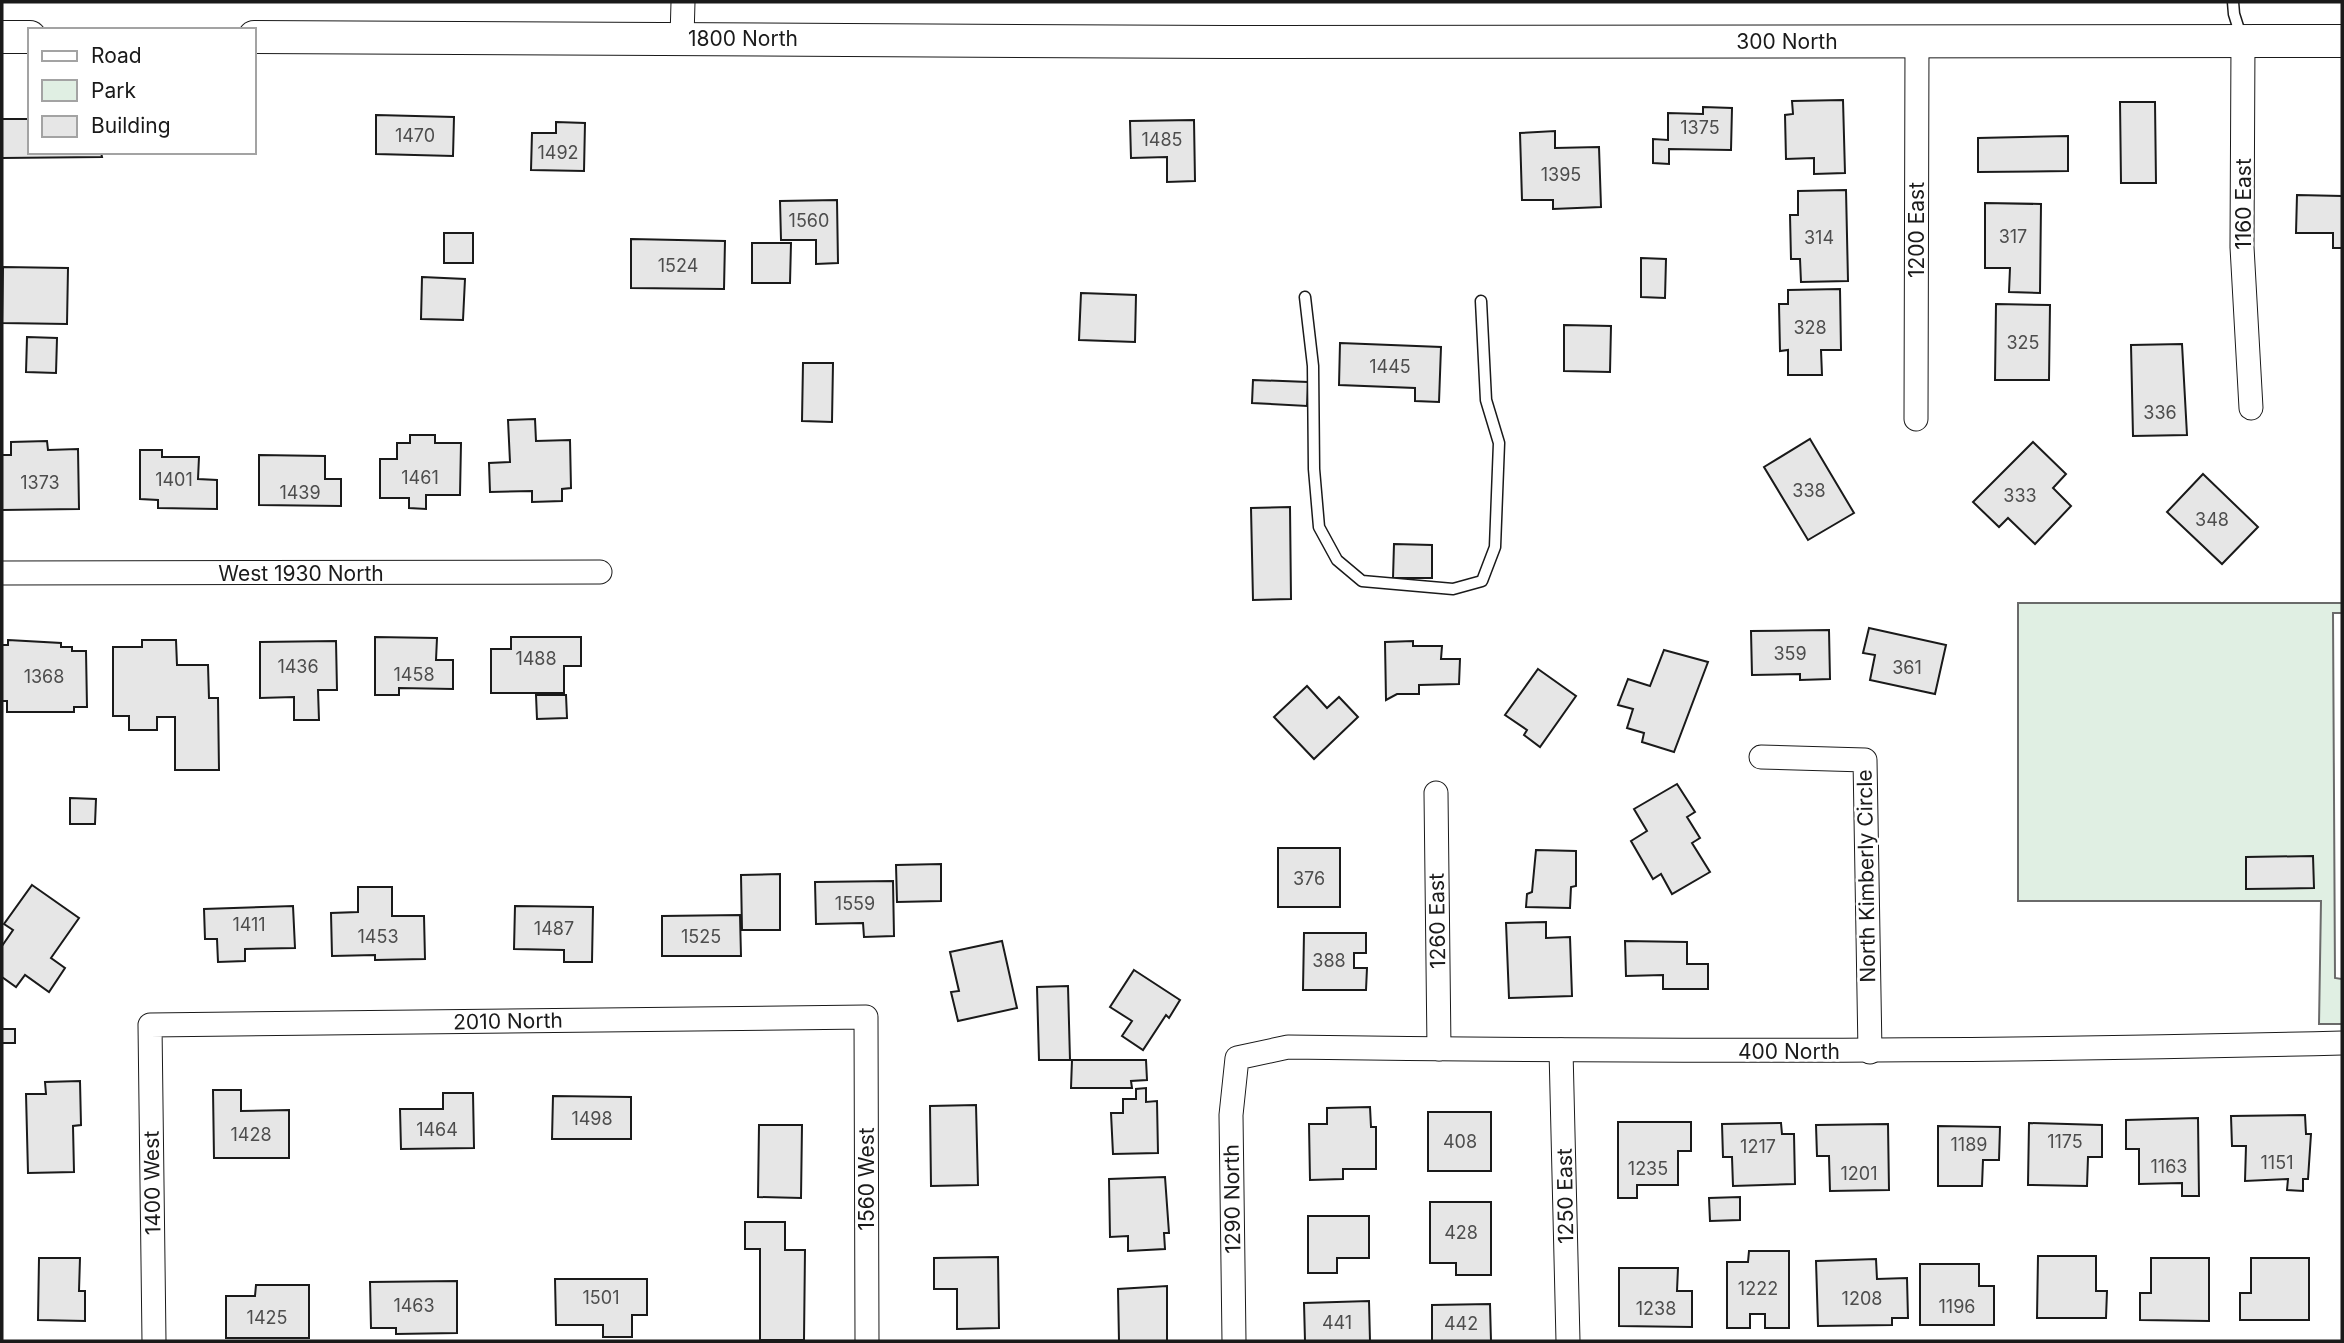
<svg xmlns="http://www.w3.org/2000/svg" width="2344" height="1343" font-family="Inter,sans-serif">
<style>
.green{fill:#e0efe3;stroke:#6a6a6a;stroke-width:2}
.building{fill:#e6e6e6;stroke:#1a1a1a;stroke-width:2}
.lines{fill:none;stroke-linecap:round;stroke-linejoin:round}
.lane-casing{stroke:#1a1a1a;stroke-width:13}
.street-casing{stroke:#1a1a1a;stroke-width:25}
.secondary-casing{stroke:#1a1a1a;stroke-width:34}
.lane{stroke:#fff;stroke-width:10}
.street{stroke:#fff;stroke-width:23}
.secondary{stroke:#fff;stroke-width:32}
.labels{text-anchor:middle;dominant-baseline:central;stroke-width:5;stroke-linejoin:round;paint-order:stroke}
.number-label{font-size:18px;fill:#4d4d4d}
.street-label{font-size:21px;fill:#1a1a1a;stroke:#fff}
</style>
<rect width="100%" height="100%" fill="#fff"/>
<path class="green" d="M2018 603H2342V613H2333L2335 978 2342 979V1024H2319L2321 901H2018Z"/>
<g class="building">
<path d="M1843 100 1845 173 1814 174V158L1786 159 1785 115 1793 114 1792 101Z"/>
<path d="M2120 102H2155L2156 183H2121Z"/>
<path d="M1703 107 1732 108 1731 150 1669 149V164L1653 163V139L1668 140V113L1703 114Z"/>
<path d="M376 115 454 117 453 156 376 154Z"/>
<path d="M2 119H30V152H101L102 157 2 158Z"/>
<path d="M1194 120 1195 181 1167 182V157L1131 158 1130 121Z"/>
<path d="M556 122 585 123 584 171 531 170 532 133H556Z"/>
<path d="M1555 131V148L1599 147 1601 207 1553 209V200H1522L1520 133Z"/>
<path d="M2068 136V171L1978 172V138Z"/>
<path d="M1846 190 1848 281 1801 282 1800 259H1791L1790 215H1798V191Z"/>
<path d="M2297 195 2342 196V248H2333V233H2296Z"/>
<path d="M837 200 838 263 816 264V240H781L780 201Z"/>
<path d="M1985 203 2041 204 2040 293 2009 292 2010 268H1985Z"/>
<rect x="444" y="233" width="29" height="30"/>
<path d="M631 239 725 241 724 289 631 288Z"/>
<path d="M752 243H791L790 283H752Z"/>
<path d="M1641 258 1666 259 1665 298 1641 297Z"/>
<path d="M3 267 68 268 67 324 2 323Z"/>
<path d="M422 277 465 279 463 320 421 319Z"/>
<path d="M1840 289 1841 350H1821L1822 375H1788V350L1780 351 1779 304H1788V290Z"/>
<path d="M1081 293 1136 295 1135 342 1079 340Z"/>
<path d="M1996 304 2050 305 2049 380H1995Z"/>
<path d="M1564 325 1611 326 1610 372 1564 371Z"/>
<path d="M27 337 57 338 56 373 26 372Z"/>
<path d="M1340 343 1441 347 1439 402 1415 401V388L1339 385Z"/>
<path d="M2182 344 2187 435 2133 436 2131 345Z"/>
<path d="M803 363H833L832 422 802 421Z"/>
<path d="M1253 380 1308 382 1307 406 1252 403Z"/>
<path d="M535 419 536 441 570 440 571 488 562 489V501L532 502V491L490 492 489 463 510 462 508 420Z"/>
<path d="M410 435H435V443H461L460 495H426V509L409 508V498H380V459H397V443H410Z"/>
<path d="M1810 439 1854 513 1808 540 1764 467Z"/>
<path d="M47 441 48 450 78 449 79 509 2 510V455H11V442Z"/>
<path d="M2033 442 2066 474 2053 488 2071 506 2035 544 2008 518 1999 527 1973 502Z"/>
<path d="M140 450H162V457H199L198 479 217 480V509L158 508V500L140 499Z"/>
<path d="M259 455 325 456V479H341V506L259 505Z"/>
<path d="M2203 474 2258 527 2222 564 2167 512Z"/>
<path d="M1290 507 1291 599 1253 600 1251 508Z"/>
<path d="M1394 544 1432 545V578H1393Z"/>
<path d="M1869 628 1946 645 1935 694 1870 680 1875 655 1863 653Z"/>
<path d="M1829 630 1830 679 1800 680V674L1752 675 1751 631Z"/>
<path d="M375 637 437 638 436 660H453V689L399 688V695H375Z"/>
<path d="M511 637H581V666H564V693H491V649H511Z"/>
<path d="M8 640 61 643V647H72V651H86L87 707H74V712H7V701H2V645H8Z"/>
<path d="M142 640H176L177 665H208L209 698H218L219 770H175V717H157V730H129V716H113V647H142Z"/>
<path d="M336 641 337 690H318L319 720H294V697L260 698V642Z"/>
<path d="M1413 641V646H1442L1441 659H1460L1459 684 1419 685V694H1397L1386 700 1385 642Z"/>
<path d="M1664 650 1708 662 1674 752 1642 742 1644 733 1627 728 1633 709 1618 705 1628 679 1650 686Z"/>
<path d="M1538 669 1576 696 1540 747 1524 735 1527 730 1505 715Z"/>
<path d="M1307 686 1327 708 1339 697 1358 717 1314 759 1274 717Z"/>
<path d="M536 695H566L567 718 537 719Z"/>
<path d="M1677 784 1695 812 1687 817 1700 838 1692 843 1710 872 1672 894 1661 874 1653 879 1631 841 1647 831 1634 809Z"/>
<path d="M70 798 96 799 95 824H70Z"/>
<rect x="1278" y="848" width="62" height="59"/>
<path d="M1536 850 1576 851V886L1571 887 1570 908 1526 907 1527 894 1532 892Z"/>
<path d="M2313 856 2314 888 2246 889V857Z"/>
<path d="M941 864V901L897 902 896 865Z"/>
<path d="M780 874V930H742L741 875Z"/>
<path d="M893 881 894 936 864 937 863 923 816 924 815 882Z"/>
<path d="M32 885 79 918 51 958 65 968 49 992 25 975 16 987 2 977V946L13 930 4 924Z"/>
<path d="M358 887H392V916H424L425 959 375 960V955L332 956 331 913 358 912Z"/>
<path d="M293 906 295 948 245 949V961L218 962 217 939H205L204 909Z"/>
<path d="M515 906 593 907 592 962H564V950L514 949Z"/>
<path d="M740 915 741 956H662V916Z"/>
<path d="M1546 922V938L1570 937 1572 996 1509 998 1506 923Z"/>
<path d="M1304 933H1366V953H1354V968H1367L1366 990H1303Z"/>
<path d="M1002 941 1017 1008 958 1021 951 992 959 991 950 952Z"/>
<path d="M1625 941 1687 942V964H1708V989H1663V975L1626 976Z"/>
<path d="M1134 970 1180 1000 1169 1018 1166 1015 1143 1050 1122 1036 1132 1021 1110 1007Z"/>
<path d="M1068 986 1070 1060H1039L1037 987Z"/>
<rect x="2" y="1029" width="13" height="14"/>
<path d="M1072 1060H1146L1147 1080 1131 1081 1132 1088H1071Z"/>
<path d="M80 1081 81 1125 73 1126 74 1172 28 1173 26 1094H46L45 1082Z"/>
<path d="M1146 1088V1102L1157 1101 1158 1153 1113 1154 1111 1113H1123V1099H1136V1089Z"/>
<path d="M213 1090H241V1111L289 1110V1158H214Z"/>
<path d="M443 1093H473L474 1148 401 1149 400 1109H443Z"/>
<path d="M553 1096 631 1097V1139H552Z"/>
<path d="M976 1105 978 1185 931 1186 930 1106Z"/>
<path d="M1370 1107 1371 1127H1376V1169H1343V1179L1310 1180 1309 1124H1327V1108Z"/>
<rect x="1428" y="1112" width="63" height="59"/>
<path d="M2305 1115 2306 1134H2311L2308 1179H2303V1191L2287 1190 2288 1179 2245 1181 2246 1146H2232L2231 1116Z"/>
<path d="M2198 1118 2199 1196H2182V1183L2139 1184V1149H2126V1120Z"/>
<path d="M1618 1122H1691V1151H1678V1185H1637V1198H1618Z"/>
<path d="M1781 1123 1782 1134H1794L1795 1184 1733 1186 1732 1157H1723L1722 1124Z"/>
<path d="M2029 1123 2102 1125V1157H2088L2087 1186 2028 1185Z"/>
<path d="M1888 1124 1889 1190 1830 1191 1829 1156H1817L1816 1125Z"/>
<path d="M759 1125H802L801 1198 758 1197Z"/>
<path d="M1938 1126 2000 1127 1999 1160H1983L1982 1186H1938Z"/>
<path d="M1165 1177 1169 1233H1164L1165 1249 1128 1251V1236L1110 1237 1109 1179Z"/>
<path d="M1740 1197V1220L1710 1221 1709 1198Z"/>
<path d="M1430 1202H1491V1275H1456V1263H1430Z"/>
<path d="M1308 1216H1369V1258H1337V1273H1308Z"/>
<path d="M745 1222H785V1250H805L804 1340H760V1249H745Z"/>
<path d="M1749 1251H1789V1328H1765V1314H1750V1328H1727V1262H1748Z"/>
<path d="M2038 1256H2096V1291H2107L2106 1318H2037Z"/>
<path d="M998 1257 999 1328 957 1329V1289H934V1258Z"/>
<path d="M39 1258H80L79 1291H85V1321L38 1320Z"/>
<path d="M2151 1258H2209V1321L2140 1320V1293H2151Z"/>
<path d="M2251 1258H2309V1320H2240V1293H2251Z"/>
<path d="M1876 1259 1877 1279 1907 1278 1908 1318H1892V1325L1818 1326 1816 1261Z"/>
<path d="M1920 1264H1979V1286H1994V1325H1920Z"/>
<path d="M1619 1268H1678L1677 1291H1692V1327L1619 1326Z"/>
<path d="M555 1279H647V1315H632V1337H603V1325H556Z"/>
<path d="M457 1281V1333L396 1334V1328H371L370 1282Z"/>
<path d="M256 1285H309V1338H226V1296H255Z"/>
<path d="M1167 1286V1341H1119L1118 1289Z"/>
<path d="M1369 1301 1370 1341H1305L1304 1303Z"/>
<path d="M1490 1304 1491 1341H1432V1305Z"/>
</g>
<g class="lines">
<g class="lane-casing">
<g id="lane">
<path d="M2233 2 2234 14 2241 36"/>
<path d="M1305 297 1313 366 1314 469 1319 527 1337 560 1362 581 1453 589 1482 581 1495 547 1499 443 1486 400 1481 301"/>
</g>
</g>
<g class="street-casing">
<g id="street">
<path d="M682 38 683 2"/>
<path d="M2243 41 2242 247 2251 408"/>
<path d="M1916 419 1917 41"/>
<path d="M2 573 600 572"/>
<path d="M1761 757 1865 760 1870 1052"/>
<path d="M1436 793 1439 1049"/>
<path d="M1561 1050 1568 1341"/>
<path d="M154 1341 150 1025 866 1017 867 1341"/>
<path d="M1234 1341 1231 1115 1237 1058 1288 1047C1640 1052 1991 1052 2342 1043"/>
</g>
</g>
<g class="secondary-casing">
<g id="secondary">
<path d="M2 37H30"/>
<path d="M254 37 1227 42 2342 41"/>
</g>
</g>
<use href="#lane" class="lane"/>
<use href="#street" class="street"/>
<use href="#secondary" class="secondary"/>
</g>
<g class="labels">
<g class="number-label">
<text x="1700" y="127">1375</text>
<text x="415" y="135">1470</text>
<text x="1162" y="139">1485</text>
<text x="558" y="152">1492</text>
<text x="1561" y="174">1395</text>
<text x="809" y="220">1560</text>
<text x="2013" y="236">317</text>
<text x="1819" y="237">314</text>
<text x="678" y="265">1524</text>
<text x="1810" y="327">328</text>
<text x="2023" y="342">325</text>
<text x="1390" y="366">1445</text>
<text x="2160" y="412">336</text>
<text x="420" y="477">1461</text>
<text x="174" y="479">1401</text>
<text x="40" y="482">1373</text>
<text x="1809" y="490">338</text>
<text x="300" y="492">1439</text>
<text x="2020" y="495">333</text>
<text x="2212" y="519">348</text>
<text x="1790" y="653">359</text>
<text x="536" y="658">1488</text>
<text x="298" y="666">1436</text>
<text x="1907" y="667">361</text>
<text x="414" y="674">1458</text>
<text x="44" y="676">1368</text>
<text x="1309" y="878">376</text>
<text x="855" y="903">1559</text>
<text x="249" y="924">1411</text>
<text x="554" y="928">1487</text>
<text x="378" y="936">1453</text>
<text x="701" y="936">1525</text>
<text x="1329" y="960">388</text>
<text x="592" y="1118">1498</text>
<text x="437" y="1129">1464</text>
<text x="251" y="1134">1428</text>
<text x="1460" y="1141">408</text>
<text x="2065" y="1141">1175</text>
<text x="1969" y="1144">1189</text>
<text x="1758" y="1146">1217</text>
<text x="2277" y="1162">1151</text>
<text x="2169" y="1166">1163</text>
<text x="1648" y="1168">1235</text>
<text x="1859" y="1173">1201</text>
<text x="1461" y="1232">428</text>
<text x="1758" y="1288">1222</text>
<text x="601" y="1297">1501</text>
<text x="1862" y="1298">1208</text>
<text x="414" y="1305">1463</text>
<text x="1957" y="1306">1196</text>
<text x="1656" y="1308">1238</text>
<text x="267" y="1317">1425</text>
<text x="1337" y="1322">441</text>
<text x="1461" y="1323">442</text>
</g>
<g class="street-label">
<text x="743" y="38">1800 North</text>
<text x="1787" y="41">300 North</text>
<text transform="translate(2243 204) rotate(-90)">1160 East</text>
<text transform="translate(1916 230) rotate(-90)">1200 East</text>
<text x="301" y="573">West 1930 North</text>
<text transform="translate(1866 876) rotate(-91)">North Kimberly Circle</text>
<text transform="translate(1437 921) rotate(-91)">1260 East</text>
<text transform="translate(508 1021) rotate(-1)">2010 North</text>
<text x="1789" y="1051">400 North</text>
<text transform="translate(866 1179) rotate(-90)">1560 West</text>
<text transform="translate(152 1183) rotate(-91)">1400 West</text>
<text transform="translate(1565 1196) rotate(-91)">1250 East</text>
<text transform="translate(1232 1199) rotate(-91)">1290 North</text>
</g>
</g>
<rect width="2344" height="1343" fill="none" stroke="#1a1a1a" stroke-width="7"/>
<rect x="28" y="28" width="228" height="126" fill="#ffffff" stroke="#a3a3a3" stroke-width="2"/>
<rect x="42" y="51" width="35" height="10" fill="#ffffff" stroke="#a3a3a3" stroke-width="2"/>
<text x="91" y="63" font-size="21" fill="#1a1a1a">Road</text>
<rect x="42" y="80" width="35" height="21" fill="#e0efe3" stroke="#a3a3a3" stroke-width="2"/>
<text x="91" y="98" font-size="21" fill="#1a1a1a">Park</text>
<rect x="42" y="116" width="35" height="21" fill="#e6e6e6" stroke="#a3a3a3" stroke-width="2"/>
<text x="91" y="133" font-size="21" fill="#1a1a1a">Building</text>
</svg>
